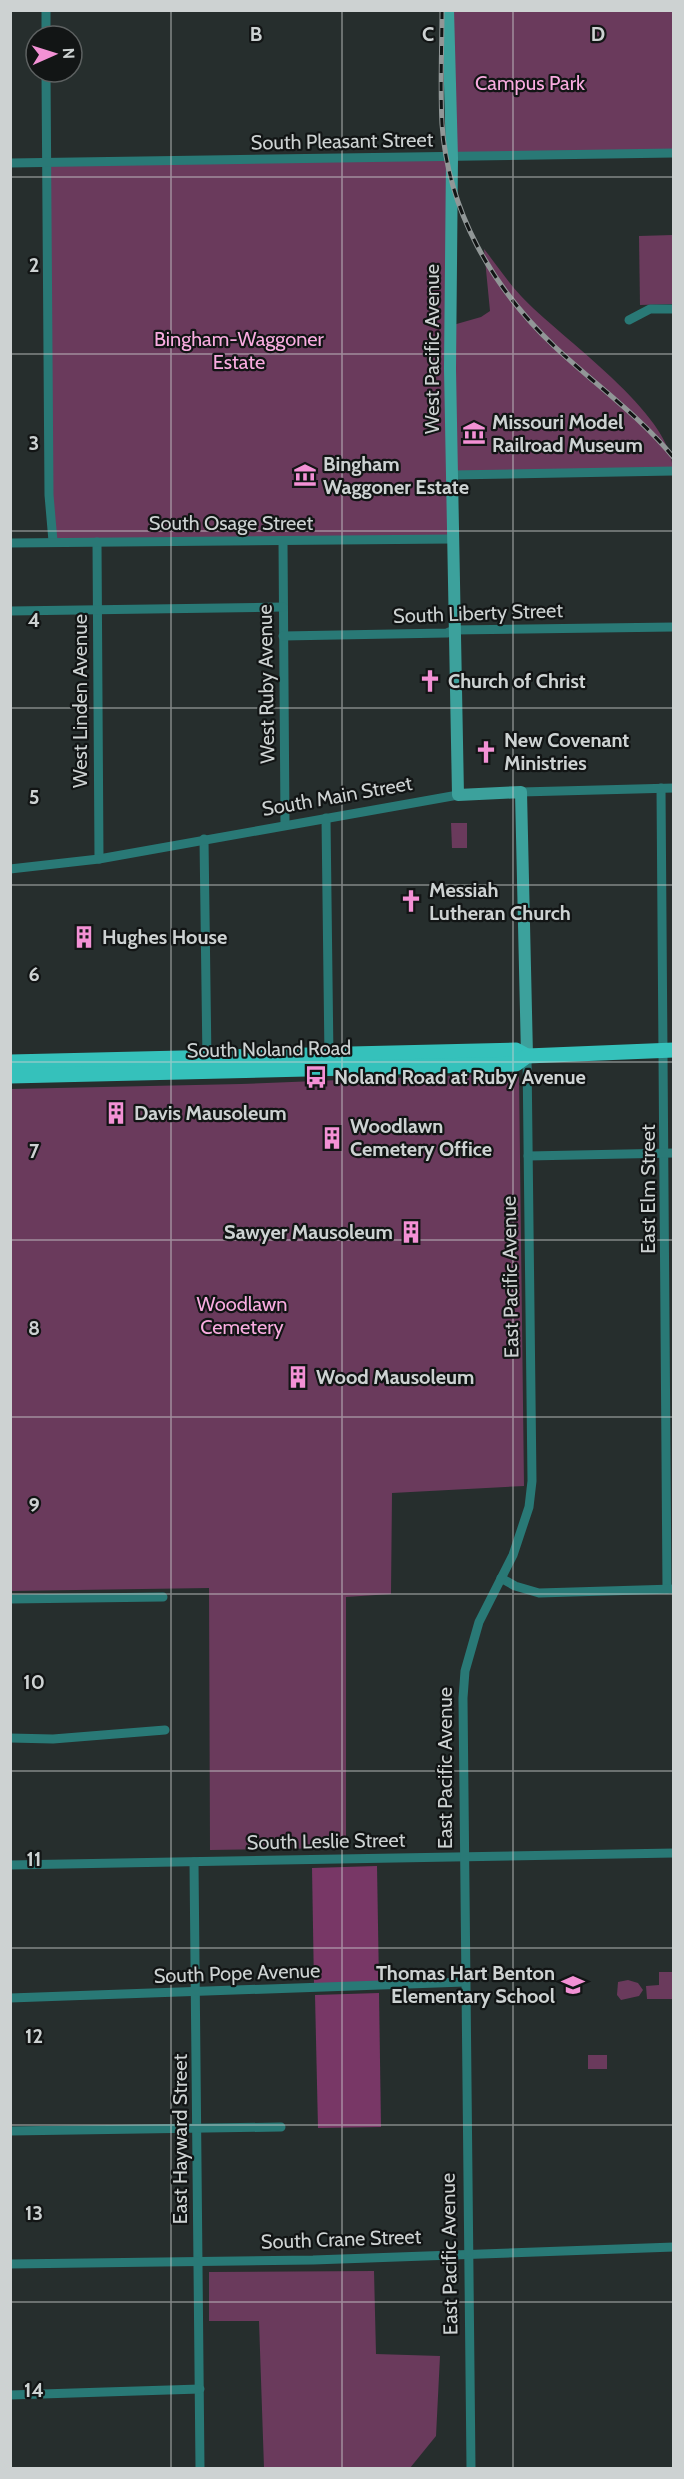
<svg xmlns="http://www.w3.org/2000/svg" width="684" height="2479" font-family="Cabin,sans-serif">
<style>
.green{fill:#6a3a5c}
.forest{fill:#783766}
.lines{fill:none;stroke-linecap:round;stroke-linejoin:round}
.street{stroke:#297976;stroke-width:9}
.secondary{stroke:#3ca19c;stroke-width:12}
.primary{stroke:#35c1bb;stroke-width:15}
.rail-casing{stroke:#919797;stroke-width:5}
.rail{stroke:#121515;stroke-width:3;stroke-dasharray:9;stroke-linecap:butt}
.grid{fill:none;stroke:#cdd2d2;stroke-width:1.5;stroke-opacity:0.55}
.labels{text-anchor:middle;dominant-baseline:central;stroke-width:4.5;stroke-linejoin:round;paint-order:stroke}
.park-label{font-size:20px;fill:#f9ace0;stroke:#121515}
.street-label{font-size:20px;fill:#cdd2d2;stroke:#121515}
.poi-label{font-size:20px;font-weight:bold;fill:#cdd2d2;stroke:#121515;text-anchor:start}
.grid-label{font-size:20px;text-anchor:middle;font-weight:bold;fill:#cdd2d2;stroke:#121515;stroke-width:4.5;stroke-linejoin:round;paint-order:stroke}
</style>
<rect width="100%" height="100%" fill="#262e2d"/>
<g class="green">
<path d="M450 11H673V153L452 158 453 325 481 317 490 311 484 249C496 264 507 281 521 296 560 338 673 413 673 471L453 475V539L53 541 46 162 452 158Z"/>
<path d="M673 235V304L640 305 639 236Z"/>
<path d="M451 823H467V848H452Z"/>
<path d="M516 1073 519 1077 524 1486 392 1493 391 1594 346 1597V1848L210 1850 209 1588 11 1591V1089L241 1084Z"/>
<path d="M659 1972H673V1999H647L646 1986 659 1985Z"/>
<path d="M628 1980 638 1983 643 1990 639 1996 621 2000 617 1995 618 1982Z"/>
<rect x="588" y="2055" width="19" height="14"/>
<path d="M374 2271 376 2354 440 2356 436 2436 410 2468H264L259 2321H209V2272Z"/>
</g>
<g class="forest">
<path d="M377 1866 379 1984 314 1986 312 1868Z"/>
<path d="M379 1993 381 2127 318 2128 315 1995Z"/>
</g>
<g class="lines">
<g class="street">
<path d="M46 36V10"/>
<path d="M46 72 49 495 53 541"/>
<path d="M10 163 674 153"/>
<path d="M629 320 650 309H674"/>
<path d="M452 475 674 471"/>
<path d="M283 541 285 825"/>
<path d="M97 542 99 859"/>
<path d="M10 543 453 539"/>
<path d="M10 611 283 607"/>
<path d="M283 636 447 633 454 630 674 627"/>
<path d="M661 788 667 1589"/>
<path d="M521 792 674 788"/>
<path d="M326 818 329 1059"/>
<path d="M204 839 207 1062"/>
<path d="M10 869 99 859 458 795"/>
<path d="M528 1156 674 1153"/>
<path d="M501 1578 515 1586 539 1593 674 1589"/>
<path d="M10 1599 163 1597"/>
<path d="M10 1738 53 1739 165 1730"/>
<path d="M194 1862 200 2468"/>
<path d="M10 1865 674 1853"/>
<path d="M10 1998 465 1982"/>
<path d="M10 2131 281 2127"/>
<path d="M10 2264 313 2260 674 2247"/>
<path d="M10 2395 200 2389"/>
<path d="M471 2468 463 1698 465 1671 479 1622 513 1555 529 1507 532 1481 527 1056"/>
</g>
<path class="secondary" d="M448 10 452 158 450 369 458 795 521 792 527 1056"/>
<g class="primary">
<path d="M10 1062 516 1050 527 1056"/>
<path d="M10 1076 516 1064 527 1056 674 1050"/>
</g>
<g class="rail-casing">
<path id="rail" d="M442 10C442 48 440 86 442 124 448 211 492 287 554 346 593 383 639 415 674 458"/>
</g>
<use href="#rail" class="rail"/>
</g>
<path class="grid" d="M171 10V2468M342 10V2468M513 10V2468M10 177H674M10 354H674M10 531H674M10 708H674M10 885H674M10 1062H674M10 1240H674M10 1417H674M10 1594H674M10 1771H674M10 1948H674M10 2125H674M10 2302H674"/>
<defs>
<g id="museum-bare" transform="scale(1.8)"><path d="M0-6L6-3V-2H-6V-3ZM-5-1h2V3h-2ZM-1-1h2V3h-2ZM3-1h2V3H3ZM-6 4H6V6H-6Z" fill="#f391d5" stroke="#121515" stroke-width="2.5" paint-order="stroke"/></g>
<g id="church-bare" transform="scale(1.8)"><path d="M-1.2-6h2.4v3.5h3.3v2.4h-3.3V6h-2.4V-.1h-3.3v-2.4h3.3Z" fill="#f391d5" stroke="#121515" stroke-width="2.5" paint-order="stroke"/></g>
<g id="building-bare" transform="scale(1.8)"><path d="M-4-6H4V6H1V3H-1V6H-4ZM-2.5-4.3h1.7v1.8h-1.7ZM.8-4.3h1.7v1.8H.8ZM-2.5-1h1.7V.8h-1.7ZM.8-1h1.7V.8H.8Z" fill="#f391d5" stroke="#121515" stroke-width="2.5" paint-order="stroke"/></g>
<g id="bus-bare" transform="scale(1.8)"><path d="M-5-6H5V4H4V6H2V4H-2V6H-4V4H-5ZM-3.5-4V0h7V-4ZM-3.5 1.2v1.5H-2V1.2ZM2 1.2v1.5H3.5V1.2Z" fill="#f391d5" stroke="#121515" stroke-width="2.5" paint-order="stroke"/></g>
<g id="school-bare" transform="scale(1.8)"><path d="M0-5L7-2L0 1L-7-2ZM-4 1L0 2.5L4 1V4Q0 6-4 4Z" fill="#f391d5" stroke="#121515" stroke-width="2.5" paint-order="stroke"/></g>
</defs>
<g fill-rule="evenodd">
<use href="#museum-bare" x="474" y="433"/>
<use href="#museum-bare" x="305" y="475"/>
<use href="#church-bare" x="430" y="681"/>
<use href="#church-bare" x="486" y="752"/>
<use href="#church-bare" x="411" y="901"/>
<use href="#building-bare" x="84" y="937"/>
<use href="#bus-bare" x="316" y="1077"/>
<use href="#building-bare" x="116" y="1113"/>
<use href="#building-bare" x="332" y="1138"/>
<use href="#building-bare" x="411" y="1232"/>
<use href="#building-bare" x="298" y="1377"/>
<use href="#school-bare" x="573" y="1985"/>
</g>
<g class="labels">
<g class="park-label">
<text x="530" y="83">Campus Park</text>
<text x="239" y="339">Bingham-Waggoner<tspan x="239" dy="23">Estate</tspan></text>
<text x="242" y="1304">Woodlawn<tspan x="242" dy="23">Cemetery</tspan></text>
</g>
<g class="street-label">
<text transform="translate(342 141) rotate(-1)">South Pleasant Street</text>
<text transform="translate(432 349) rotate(-90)">West Pacific Avenue</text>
<text x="231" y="523">South Osage Street</text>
<text transform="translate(478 613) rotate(-2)">South Liberty Street</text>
<text transform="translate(266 684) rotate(-91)">West Ruby Avenue</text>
<text transform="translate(80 701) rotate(-90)">West Linden Avenue</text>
<text transform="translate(337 796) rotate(-10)">South Main Street</text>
<text transform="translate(269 1049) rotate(-1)">South Noland Road</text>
<text transform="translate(648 1189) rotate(-90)">East Elm Street</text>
<text transform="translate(510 1277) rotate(-91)">East Pacific Avenue</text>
<text transform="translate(445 1768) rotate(-90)">East Pacific Avenue</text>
<text transform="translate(326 1841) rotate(-1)">South Leslie Street</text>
<text transform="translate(237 1973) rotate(-2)">South Pope Avenue</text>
<text transform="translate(180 2139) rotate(-90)">East Hayward Street</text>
<text transform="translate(341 2239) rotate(-2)">South Crane Street</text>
<text transform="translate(449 2254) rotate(-91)">East Pacific Avenue</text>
</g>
<g class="poi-label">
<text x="492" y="422">Missouri Model<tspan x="492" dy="23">Railroad Museum</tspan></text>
<text x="323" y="464">Bingham<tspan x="323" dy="23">Waggoner Estate</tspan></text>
<text x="448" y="681">Church of Christ</text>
<text x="504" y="740">New Covenant<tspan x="504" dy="23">Ministries</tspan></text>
<text x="429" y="890">Messiah<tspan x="429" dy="23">Lutheran Church</tspan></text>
<text x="102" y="937">Hughes House</text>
<text x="334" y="1077">Noland Road at Ruby Avenue</text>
<text x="134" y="1113">Davis Mausoleum</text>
<text x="350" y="1126">Woodlawn<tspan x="350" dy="23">Cemetery Office</tspan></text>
<text x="393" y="1232" text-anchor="end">Sawyer Mausoleum</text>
<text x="316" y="1377">Wood Mausoleum</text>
<text x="555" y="1973" text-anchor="end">Thomas Hart Benton<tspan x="555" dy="23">Elementary School</tspan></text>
</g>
</g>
<g class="grid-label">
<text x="256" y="41">B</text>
<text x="428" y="41">C</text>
<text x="598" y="41">D</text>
<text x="34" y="272">2</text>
<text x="34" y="450">3</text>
<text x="34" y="627">4</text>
<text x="34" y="804">5</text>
<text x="34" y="981">6</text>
<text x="34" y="1158">7</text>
<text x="34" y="1335">8</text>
<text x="34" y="1512">9</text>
<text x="34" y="1689">10</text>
<text x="34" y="1866">11</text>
<text x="34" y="2043">12</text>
<text x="34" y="2220">13</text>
<text x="34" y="2397">14</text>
</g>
<rect width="684" height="2479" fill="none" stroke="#cdd2d2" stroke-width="24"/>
<g transform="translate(54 54) rotate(87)"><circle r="28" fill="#121515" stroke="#5d6161" stroke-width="1.5"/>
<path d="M0-4.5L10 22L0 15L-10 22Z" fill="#f391d5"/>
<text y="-9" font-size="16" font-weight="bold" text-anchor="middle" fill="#cdd2d2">N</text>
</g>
</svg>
